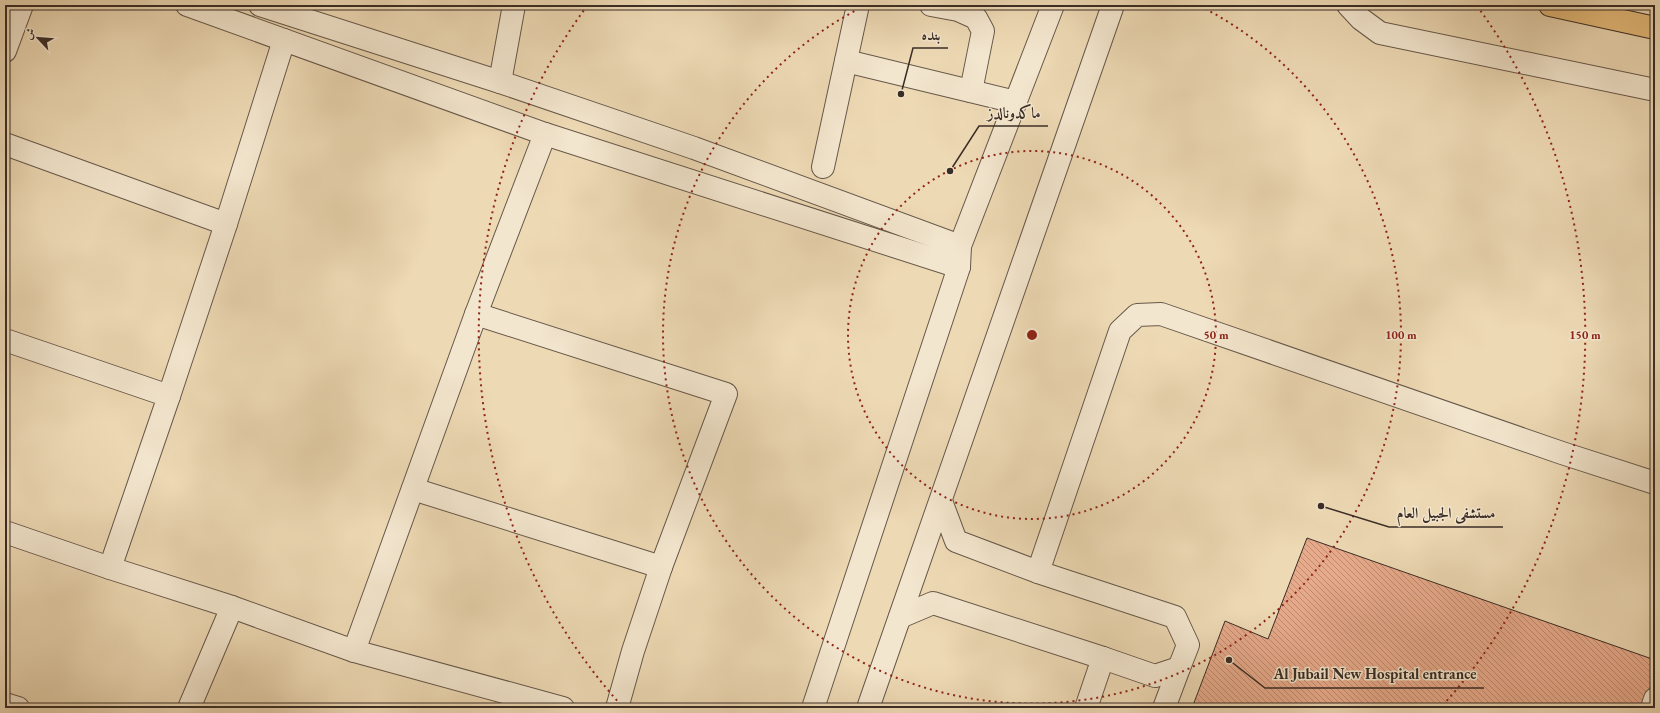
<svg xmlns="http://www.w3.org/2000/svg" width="1660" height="713" font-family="'EB Garamond',Amiri,serif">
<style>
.building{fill:url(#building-back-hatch);stroke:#3a2d26}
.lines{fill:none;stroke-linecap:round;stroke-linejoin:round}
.minor-casing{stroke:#67584a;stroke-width:24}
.major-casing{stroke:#3a2d26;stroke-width:24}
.minor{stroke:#f3e6ce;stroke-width:22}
.major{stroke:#e6bc7a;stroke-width:22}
.ring{fill:none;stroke:#8f2418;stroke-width:2;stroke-dasharray:2 4}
.centre{fill:#8f2418;stroke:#f3e6ce;stroke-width:2}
.ring-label{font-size:12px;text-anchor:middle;font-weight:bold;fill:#8f2418;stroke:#f3e6ce;stroke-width:3;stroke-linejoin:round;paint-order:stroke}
.leader{fill:none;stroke:#3a2d26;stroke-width:1.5}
.callout-dot{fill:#3a2d26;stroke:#f3e6ce;stroke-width:1.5}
.callout-label{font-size:15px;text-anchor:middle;font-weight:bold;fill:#3a2d26;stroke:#f3e6ce;stroke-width:3;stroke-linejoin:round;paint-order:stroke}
</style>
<defs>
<pattern id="building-back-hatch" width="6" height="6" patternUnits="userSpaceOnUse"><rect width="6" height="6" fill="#e7aa8b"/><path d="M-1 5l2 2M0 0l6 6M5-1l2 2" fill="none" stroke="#bc8b71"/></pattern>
</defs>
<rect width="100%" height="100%" fill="#edd9b4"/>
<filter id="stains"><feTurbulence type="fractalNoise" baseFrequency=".005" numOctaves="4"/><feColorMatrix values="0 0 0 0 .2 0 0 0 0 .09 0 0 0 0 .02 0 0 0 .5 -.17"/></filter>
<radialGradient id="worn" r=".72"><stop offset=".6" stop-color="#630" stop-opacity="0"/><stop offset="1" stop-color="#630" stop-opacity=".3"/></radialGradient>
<path class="building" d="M1307 538 1655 660V673L1643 708H1192L1225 621 1268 639Z"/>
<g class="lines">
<g class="minor-casing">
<g id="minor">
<path d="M187 5 545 134 959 267"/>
<path d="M260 5 500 82 694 148 960 246"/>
<path d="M931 5 958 10 976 18 983 31 971 91"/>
<path d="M1348 5 1361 19 1380 33 1655 90"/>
<path d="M5 51 22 5"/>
<path d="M846 61 1016 102"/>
<path d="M500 82 514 5"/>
<path d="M5 144 226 224 284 40"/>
<path d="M823 167 858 5"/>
<path d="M5 340 169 396 110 568"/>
<path d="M169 396 226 224"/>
<path d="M413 489 661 567 726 394 476 314"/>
<path d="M941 501 956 541 1038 572 1175 617 1188 645 1179 668 1155 676 1103 658"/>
<path d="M5 532 110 568 232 607 354 651 563 708"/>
<path d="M1038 572 1120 331 1137 315 1161 314 1562 453 1655 483"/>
<path d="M900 617 933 603 1103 658 1086 708"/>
<path d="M354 651 476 314 545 134"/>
<path d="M5 704 18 708"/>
<path d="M189 708 232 607"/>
<path d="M617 708 633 651 661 567"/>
<path d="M813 708 959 267 960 246 1053 5"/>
<path d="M868 708 1113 5"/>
<path d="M1164 708 1179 668"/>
<path d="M1652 708 1655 699"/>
</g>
</g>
<g class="major-casing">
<path id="major" d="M1550 5 1655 28"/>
</g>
<use href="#minor" class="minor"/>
<use href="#major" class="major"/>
</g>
<g class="ring">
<circle cx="1032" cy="335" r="184"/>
<path d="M1200 6A369 369 0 1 1 864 6"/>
<path d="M621 705A553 553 0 0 1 587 6M1477 6A553 553 0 0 1 1443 705"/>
</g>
<circle cx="1032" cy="335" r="6" class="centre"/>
<g class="ring-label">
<text x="1216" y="339">50 m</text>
<text x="1401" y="339">100 m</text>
<text x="1585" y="339">150 m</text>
</g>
<path class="leader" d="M901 94L913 48H948M950 171L979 126H1048M1321 506L1389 527H1503M1229 660L1265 688H1484"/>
<g class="callout-dot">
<circle cx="901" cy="94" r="4"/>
<circle cx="950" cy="171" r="4"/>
<circle cx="1321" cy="506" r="4"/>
<circle cx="1229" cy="660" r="4"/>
</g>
<g class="callout-label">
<text x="931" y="40">بنده</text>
<text x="1014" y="118">ماكدونالدز</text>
<text x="1446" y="518">مستشفى الجبيل العام</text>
<text x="1375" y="679">Al Jubail New Hospital entrance</text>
</g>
<rect width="1660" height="713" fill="none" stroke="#edd9b4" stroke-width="20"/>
<rect x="6" y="6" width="1648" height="701" fill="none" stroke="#3a2d26" stroke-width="2"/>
<rect x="10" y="10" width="1640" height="693" fill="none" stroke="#3a2d26"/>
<g transform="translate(38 38) rotate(296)" stroke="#f3e6ce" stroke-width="3" paint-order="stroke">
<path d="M0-3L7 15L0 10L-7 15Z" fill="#3a2d26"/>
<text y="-6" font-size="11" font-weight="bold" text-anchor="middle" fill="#3a2d26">ش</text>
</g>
<rect width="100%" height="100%" filter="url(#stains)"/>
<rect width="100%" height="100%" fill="url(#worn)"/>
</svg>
